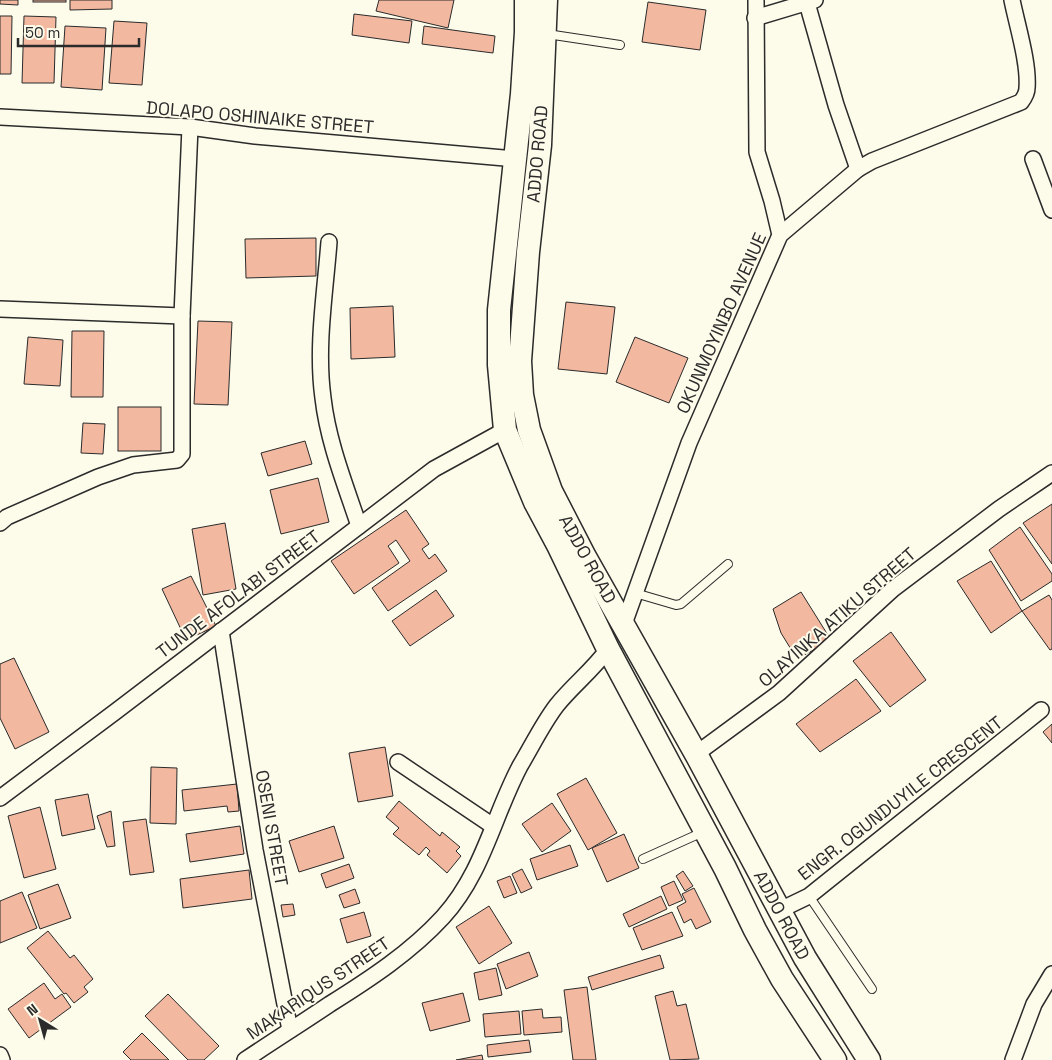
<svg xmlns="http://www.w3.org/2000/svg" width="1052" height="1060" font-family="'Space Grotesk',sans-serif">
<style>
.building{fill:#f2b8a0;stroke:#2b2b2b}
.lines{fill:none;stroke-linecap:round;stroke-linejoin:round}
.service-casing{stroke:#2b2b2b;stroke-width:10}
.minor-casing{stroke:#2b2b2b;stroke-width:18}
.primary-casing{stroke:#2b2b2b;stroke-width:25}
.service{stroke:#fdfbea;stroke-width:8}
.minor{stroke:#fdfbea;stroke-width:15}
.primary{stroke:#fdfbea;stroke-width:22}
.labels{text-anchor:middle;dominant-baseline:central;stroke-width:4;stroke-linejoin:round;paint-order:stroke}
.street-label{font-size:18px;fill:#2b2b2b;stroke:#fdfbea}
</style>
<rect width="100%" height="100%" fill="#fdfbea"/>
<g class="building">
<path d="M0 0H18V5L0 4Z"/>
<rect x="33" y="0" width="33" height="2"/>
<path d="M70 0H112V9L70 10Z"/>
<path d="M379 0H454L448 28 376 11Z"/>
<path d="M648 2 706 10 700 50 642 42Z"/>
<path d="M354 14 412 21 409 43 352 35Z"/>
<path d="M0 16H12L11 74H0Z"/>
<path d="M24 16 56 17 54 83H22Z"/>
<path d="M114 21 147 23 142 85 109 83Z"/>
<path d="M65 26 106 28 102 90 61 87Z"/>
<path d="M424 26 495 36 493 53 422 44Z"/>
<path d="M316 238V276L246 278 245 239Z"/>
<path d="M566 302 615 307 607 374 558 369Z"/>
<path d="M393 306 395 357 351 359 350 308Z"/>
<path d="M198 321 232 322 228 405 194 404Z"/>
<path d="M72 331H104L103 397H71Z"/>
<path d="M28 337 63 340 60 386 24 384Z"/>
<path d="M635 337 688 358 669 403 616 382Z"/>
<rect x="118" y="407" width="43" height="44"/>
<path d="M83 423 105 424 103 454 81 453Z"/>
<path d="M305 441 312 464 268 476 261 453Z"/>
<path d="M318 478 329 522 281 534 270 490Z"/>
<path d="M1052 504V564L1023 523Z"/>
<path d="M406 510 429 544 422 549 429 559 435 554 447 571 388 611 372 588 410 561 396 540 388 546 399 563 354 594 331 561Z"/>
<path d="M225 523 236 589 203 595 192 529Z"/>
<path d="M1020 527 1052 574V581L1021 601 989 550Z"/>
<path d="M991 561 1022 611 991 633 957 581Z"/>
<path d="M191 576 216 626 186 640 162 589Z"/>
<path d="M436 590 454 616 410 646 392 621Z"/>
<path d="M801 592 831 640 797 659 781 633 773 609Z"/>
<path d="M1049 595 1052 600V649L1050 650 1022 611Z"/>
<path d="M891 632 926 680 890 707 853 661Z"/>
<path d="M14 658 49 732 15 749 0 718V664Z"/>
<path d="M856 679 881 711 820 752 796 724Z"/>
<path d="M1052 724V743L1043 732Z"/>
<path d="M385 747 393 796 358 802 349 753Z"/>
<path d="M151 767 177 768 176 824 150 823Z"/>
<path d="M586 778 617 833 588 850 557 794Z"/>
<path d="M237 784 239 811 228 812 227 806 184 811 182 790Z"/>
<path d="M88 794 95 829 62 836 55 800Z"/>
<path d="M399 801 440 836 442 832 460 847 456 851 461 856 447 873 427 855 430 851 426 847 419 855 393 834 399 828 386 817Z"/>
<path d="M552 803 571 831 542 852 522 824Z"/>
<path d="M40 807 56 869 24 878 8 816Z"/>
<path d="M111 811 115 846 107 847 97 816Z"/>
<path d="M146 819 154 872 130 875 123 822Z"/>
<path d="M240 826 244 854 190 862 186 834Z"/>
<path d="M334 826 344 858 299 872 289 841Z"/>
<path d="M624 834 639 868 607 882 592 848Z"/>
<path d="M570 845 578 866 537 880 530 859Z"/>
<path d="M349 864 354 878 326 888 321 874Z"/>
<path d="M522 869 532 888 521 893 512 874Z"/>
<path d="M249 870 252 899 183 908 180 879Z"/>
<path d="M683 871 693 886 685 891 676 876Z"/>
<path d="M510 876 517 893 504 898 497 881Z"/>
<path d="M674 881 683 900 669 906 661 887Z"/>
<path d="M58 884 71 918 40 929 28 895Z"/>
<path d="M694 888 711 922 696 929 691 919 684 923 677 907 686 902 682 894Z"/>
<path d="M355 889 360 903 344 908 339 895Z"/>
<path d="M22 892 37 928 0 943V901Z"/>
<path d="M661 896 667 909 629 927 623 914Z"/>
<path d="M293 904 295 915 283 917 281 905Z"/>
<path d="M489 906 512 943 479 964 456 927Z"/>
<path d="M364 912 371 936 347 943 340 919Z"/>
<path d="M672 912 683 936 642 950 633 928Z"/>
<path d="M48 931 70 958 74 955 93 979 84 987 88 992 74 1003 66 993 64 994 27 948Z"/>
<path d="M529 952 538 976 506 989 497 964Z"/>
<path d="M660 955 664 968 592 990 588 977Z"/>
<path d="M496 968 502 995 479 1000 474 973Z"/>
<path d="M44 983 55 999 62 994 71 1007 29 1038 8 1009Z"/>
<path d="M587 987 596 1060H573L564 990Z"/>
<path d="M673 991 677 1006 686 1004 699 1059 670 1060 655 996Z"/>
<path d="M463 993 470 1021 430 1031 422 1003Z"/>
<path d="M168 994 219 1046 204 1060H188L145 1016Z"/>
<path d="M542 1009 543 1018 561 1017 562 1032 524 1035 522 1011Z"/>
<path d="M519 1011 521 1034 485 1037 483 1014Z"/>
<path d="M142 1033 169 1060H131L123 1052Z"/>
<path d="M529 1040 531 1052 488 1057 487 1045Z"/>
<path d="M482 1055 483 1060H456Z"/>
</g>
<g class="lines">
<g class="service-casing">
<g id="service">
<path d="M547 34 620 45"/>
<path d="M635 593 676 605 681 604 728 564"/>
<path d="M643 859 703 832"/>
<path d="M809 896 872 989"/>
</g>
</g>
<g class="minor-casing">
<g id="minor">
<path d="M756 0 757 152 772 201 780 235"/>
<path d="M807 3 836 105 858 169"/>
<path d="M755 18 815 0"/>
<path d="M0 117 190 127 255 136 516 159"/>
<path d="M1033 159 1052 210"/>
<path d="M329 242C325 294 316 347 323 398 328 442 345 484 359 526"/>
<path d="M0 309 182 316"/>
<path d="M0 523 7 517 98 477 133 465 177 460 182 454V316L190 127"/>
<path d="M624 624 689 443 780 235 858 169 872 161 1021 102C1024 98 1027 94 1027 88 1029 63 1017 25 1012 0"/>
<path d="M221 631 255 850 290 1030"/>
<path d="M696 754 779 693 893 589 999 509 1052 473"/>
<path d="M398 762 493 826"/>
<path d="M0 798 115 712 434 469 505 430"/>
<path d="M780 910 809 896 1041 710"/>
<path d="M0 1055 2 1060"/>
<path d="M245 1060C273 1041 302 1023 330 1004 370 979 411 952 443 917 483 873 493 817 520 766 532 746 543 723 557 705 573 685 593 670 608 649"/>
<path d="M1013 1060 1034 1004 1052 974"/>
</g>
</g>
<g class="primary-casing">
<g id="primary">
<path d="M526 0V32L522 94 499 310V365L505 430 535 502 558 545 608 649 725 868 755 930 782 979 835 1060"/>
<path d="M546 0 540 145 528 252 520 361 522 395 529 430 551 491 585 557 696 754 805 958 869 1060"/>
</g>
</g>
<use href="#service" class="service"/>
<use href="#minor" class="minor"/>
<use href="#primary" class="primary"/>
</g>
<g class="labels">
<g class="street-label">
<text transform="translate(260 117) rotate(5)">DOLAPO OSHINAIKE STREET</text>
<text transform="translate(537 154) rotate(-85)">ADDO ROAD</text>
<text transform="translate(721 323) rotate(-66)">OKUNMOYINBO AVENUE</text>
<text transform="translate(588 559) rotate(61)">ADDO ROAD</text>
<text transform="translate(238 594) rotate(-37)">TUNDE AFOLABI STREET</text>
<text transform="translate(837 617) rotate(-41)">OLAYINKA ATIKU STREET</text>
<text transform="translate(900 798) rotate(-38)">ENGR. OGUNDUYILE CRESCENT</text>
<text transform="translate(272 828) rotate(80)">OSENI STREET</text>
<text transform="translate(782 915) rotate(62)">ADDO ROAD</text>
<text transform="translate(318 988) rotate(-34)">MAKARIQUS STREET</text>
</g>
</g>
<g transform="translate(40 1020) rotate(323)" stroke="#fdfbea" stroke-width="4" paint-order="stroke">
<path d="M0-4L9 19L0 12L-9 19Z" fill="#2b2b2b"/>
<text y="-8" font-size="14" font-weight="bold" text-anchor="middle" fill="#2b2b2b">N</text>
</g>
<path d="M18 38v8h121v-8" fill="none" stroke="#2b2b2b" stroke-width="2.5"/>
<text x="25" y="38" font-size="15" fill="#2b2b2b" stroke="#fdfbea" stroke-width="4" paint-order="stroke">50 m</text>
</svg>
